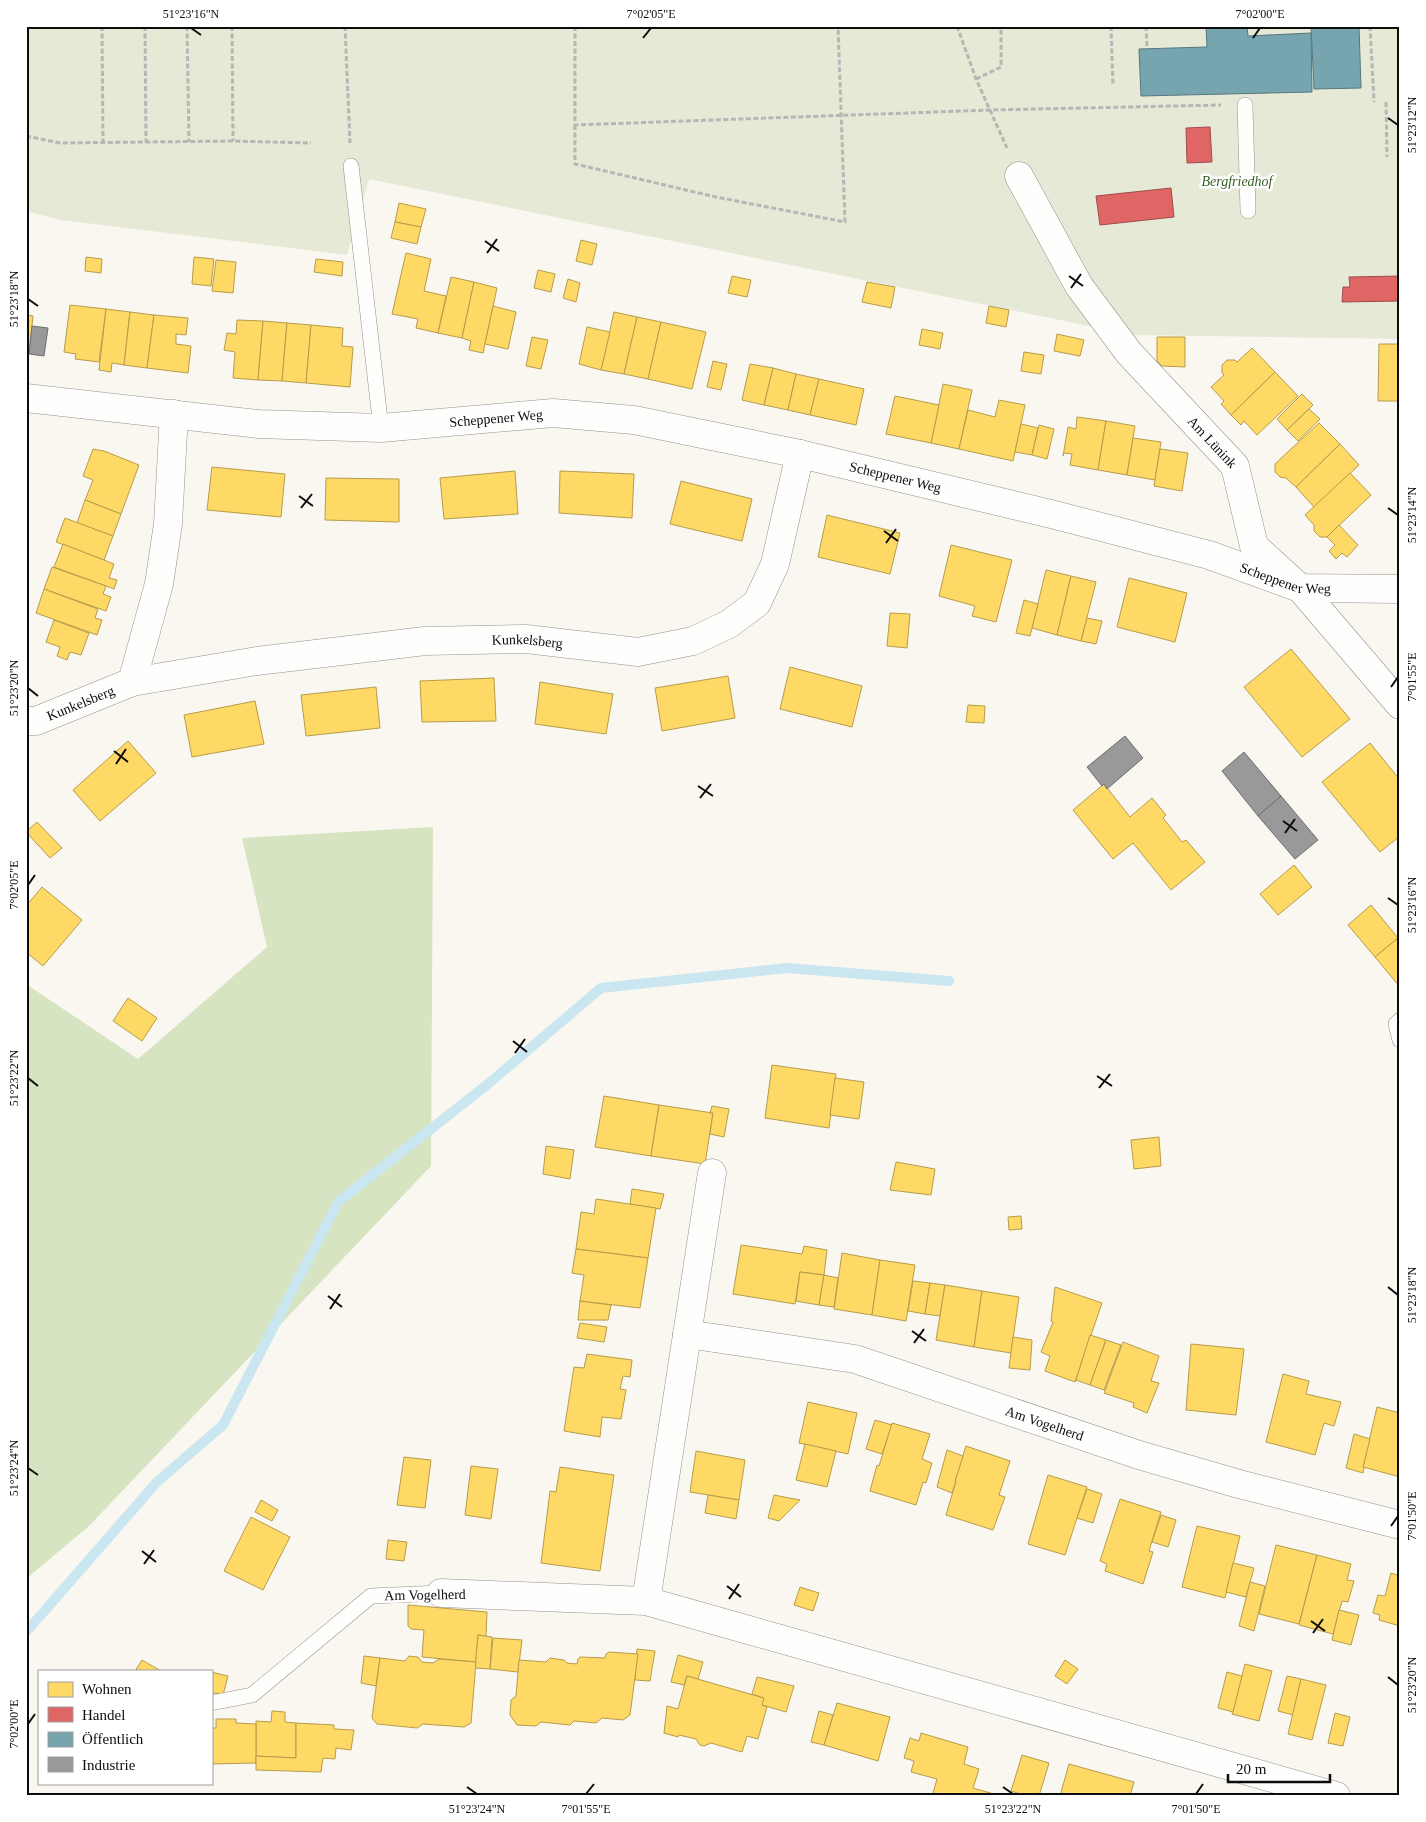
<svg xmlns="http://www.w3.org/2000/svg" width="1426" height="1822" font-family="Georgia,serif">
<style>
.forest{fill:#d6e4c1}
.cemetery{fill:#e6e9d6}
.homes{fill:#ffd966;stroke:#b69c4b}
.shops{fill:#e06666;stroke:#a04b4b}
.public{fill:#76a5af;stroke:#56777e}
.industry{fill:#999;stroke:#6f6f6f}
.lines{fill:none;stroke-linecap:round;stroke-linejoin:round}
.stream{stroke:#cae6f0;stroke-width:10}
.service-casing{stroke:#93928f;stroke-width:16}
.minor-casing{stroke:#93928f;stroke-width:29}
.path{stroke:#b7b6b5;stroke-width:3;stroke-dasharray:5 2.5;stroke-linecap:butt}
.service{stroke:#fefefd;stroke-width:15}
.minor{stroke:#fefefd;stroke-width:28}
.ticks{fill:none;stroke:#0c0c0c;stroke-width:2}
.labels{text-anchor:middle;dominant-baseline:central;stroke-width:5;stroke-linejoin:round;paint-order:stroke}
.park-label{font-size:14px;font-style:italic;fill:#335e22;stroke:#fff}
.street-label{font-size:14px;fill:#0c0c0c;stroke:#fff}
.neatline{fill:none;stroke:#0c0c0c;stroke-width:2}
.ticks-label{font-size:12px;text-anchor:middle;fill:#0c0c0c}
</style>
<rect width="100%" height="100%" fill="#faf7f0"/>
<path class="forest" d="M433 827 431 1166 89 1526 26 1579V984L138 1059 267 947 242 838Z"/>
<path class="cemetery" d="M26 26H1400V339L1133 335 369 179 347 255 61 220 26 211Z"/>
<g class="homes">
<path d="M399 203 426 209 421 227 395 222Z"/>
<path d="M395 222 421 227 417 244 391 238Z"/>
<path d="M581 240 597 244 592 265 576 261Z"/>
<path d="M406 253 431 259 424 291 446 296 438 333 416 328 418 319 392 314Z"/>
<path d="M86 257 102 259 101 273 85 271Z"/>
<path d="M194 257 214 259 211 286 192 284Z"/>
<path d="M316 259 343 262 342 276 314 272Z"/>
<path d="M216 260 236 262 233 293 212 291Z"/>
<path d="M538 270 555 274 551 292 534 288Z"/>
<path d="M732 276 751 280 747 297 728 293Z"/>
<path d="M451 277 474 282 462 338 438 333Z"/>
<path d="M568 279 580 283 576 302 563 298Z"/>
<path d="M474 282 497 288 483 353 469 350 471 341 462 338Z"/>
<path d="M867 282 895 287 891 308 862 302Z"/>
<path d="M26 295H28L27 315 33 316 29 354H26Z"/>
<path d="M70 305 106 309 99 362 75 359 76 354 64 352Z"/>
<path d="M493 306 516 312 508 349 485 344Z"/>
<path d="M989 306 1009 310 1006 327 986 323Z"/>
<path d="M106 309 130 312 124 365 112 363 111 372 99 370Z"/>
<path d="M130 312 154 315 147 368 124 365Z"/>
<path d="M614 312 637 317 624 374 601 370Z"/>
<path d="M154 315 188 318 186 335 176 334V344L191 346 188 373 147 368Z"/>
<path d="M637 317 661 322 648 379 624 374Z"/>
<path d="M237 320 263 321 258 380 233 378 235 352 224 350 227 333 236 334Z"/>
<path d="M263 321 287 323 282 381 258 380Z"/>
<path d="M661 322 706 332 692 389 648 379Z"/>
<path d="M287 323 311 325 306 383 282 381Z"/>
<path d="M311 325 343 328 342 346 353 347 350 387 306 383Z"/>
<path d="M587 327 610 332 601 370 579 364Z"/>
<path d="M922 329 943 333 940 349 919 345Z"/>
<path d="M1057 334 1084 340 1080 356 1054 351Z"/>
<path d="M532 337 548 340 541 369 526 366Z"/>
<path d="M1157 337H1185V367L1162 366 1157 361Z"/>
<path d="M1379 344H1400V401H1378Z"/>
<path d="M1252 348 1275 372 1231 415 1221 404 1224 401 1211 387 1224 375 1222 373V365L1227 360H1235L1237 362Z"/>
<path d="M1024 352 1044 355 1041 374 1021 371Z"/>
<path d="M713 361 727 364 721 390 707 387Z"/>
<path d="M750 364 773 368 764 405 742 400Z"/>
<path d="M773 368 796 374 788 410 764 405Z"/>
<path d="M1275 372 1298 396 1257 435 1244 421 1241 425 1231 415Z"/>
<path d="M796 374 819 379 810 415 788 410Z"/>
<path d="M819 379 864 389 856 425 810 415Z"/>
<path d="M943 384 972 390 959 449 931 443Z"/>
<path d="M1302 394 1313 405 1287 430 1277 419Z"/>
<path d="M895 396 939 405 931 443 886 434Z"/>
<path d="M999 400 1025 405 1013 461 959 449 968 410 995 417Z"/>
<path d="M1309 409 1320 419 1298 441 1287 430Z"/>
<path d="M1077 417 1106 421 1098 470 1070 465 1072 454 1064 453 1063 456 1068 427 1076 429Z"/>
<path d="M1106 421 1135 426 1127 475 1098 470Z"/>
<path d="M1319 423 1340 444 1296 487 1286 478 1280 477 1275 472V464Z"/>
<path d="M1021 424 1038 428 1032 455 1015 452Z"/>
<path d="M1039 425 1054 429 1047 459 1032 455Z"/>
<path d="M1133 438 1161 442 1155 480 1127 475Z"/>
<path d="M1340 444 1359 465 1314 507 1296 487Z"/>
<path d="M93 449 104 451 139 465 121 514 85 500 93 480 83 476Z"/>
<path d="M1160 449 1188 453 1182 491 1154 486Z"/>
<path d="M212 467 285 474 281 517 207 510Z"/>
<path d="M515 471 518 514 444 519 440 478Z"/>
<path d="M560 471 634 474 632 518 559 513Z"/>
<path d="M1350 473 1371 495 1327 537H1320L1314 531V525L1305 515Z"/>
<path d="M326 478 399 479V522L325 520Z"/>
<path d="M681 481 752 499 742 541 670 524Z"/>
<path d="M85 500 121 514 113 536 77 523Z"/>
<path d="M827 515 900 533 890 574 818 557Z"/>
<path d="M65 518 113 536 104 560 56 542Z"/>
<path d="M1339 525 1358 545 1347 557 1342 553 1336 559 1329 551 1335 545 1327 537Z"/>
<path d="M63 544 114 564 109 578 117 580 114 589 54 567Z"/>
<path d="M951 545 1012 560 996 622 972 616 975 606 939 596Z"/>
<path d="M52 567 106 586 103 594 111 597 106 611 44 589Z"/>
<path d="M1046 570 1071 576 1057 635 1032 628Z"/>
<path d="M1071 576 1096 582 1081 641 1057 635Z"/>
<path d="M1129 578 1187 593 1175 642 1117 627Z"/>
<path d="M44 589 98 609 95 618 102 620 97 635 36 613Z"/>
<path d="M1024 600 1038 604 1030 636 1016 633Z"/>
<path d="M890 613 910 614 907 648 887 646Z"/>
<path d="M1087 618 1102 621 1096 644 1081 641Z"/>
<path d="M54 620 89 633 81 655 70 652 67 660 57 656 60 647 46 642Z"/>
<path d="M1291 649 1350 719 1302 757 1244 687Z"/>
<path d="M790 667 862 686 852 727 780 709Z"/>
<path d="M728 676 735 718 662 731 655 688Z"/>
<path d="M494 678 496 721 422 722 420 681Z"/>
<path d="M540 682 613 694 606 734 535 724Z"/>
<path d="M376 687 380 728 306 736 301 695Z"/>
<path d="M255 701 264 744 192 757 184 715Z"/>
<path d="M968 705 985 706 984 723 966 722Z"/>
<path d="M128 741 156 773 100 821 73 790Z"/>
<path d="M1370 743 1400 780V836L1380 852 1322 782Z"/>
<path d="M1104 784 1130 817 1152 798 1166 815 1163 818 1182 842 1186 840 1205 862 1171 890 1133 843 1113 859 1073 810Z"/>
<path d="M37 822 62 848 50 858 26 832Z"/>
<path d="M1294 865 1312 887 1278 915 1260 894Z"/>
<path d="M42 887 82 920 43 966 26 952V906Z"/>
<path d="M1371 905 1398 938 1375 957 1348 925Z"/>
<path d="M1398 938 1400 941V987L1375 957Z"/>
<path d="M128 998 157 1018 142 1041 113 1021Z"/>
<path d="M772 1065 836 1074 829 1128 765 1118Z"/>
<path d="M835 1078 864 1082 859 1119 830 1115Z"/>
<path d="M604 1096 659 1105 651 1156 595 1147Z"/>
<path d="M659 1105 713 1113 705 1164 651 1156Z"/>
<path d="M712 1106 729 1109 724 1137 710 1134 713 1113H710Z"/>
<path d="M1159 1137 1161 1166 1134 1169 1131 1140Z"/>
<path d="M546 1146 574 1150 570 1179 543 1174Z"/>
<path d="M896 1162 935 1169 931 1195 890 1190Z"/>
<path d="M632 1189 664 1194 660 1209 630 1204Z"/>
<path d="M596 1199 656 1208 648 1258 576 1249 581 1212 594 1214Z"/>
<path d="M1021 1216 1022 1229 1009 1230 1008 1217Z"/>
<path d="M741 1245 802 1254 804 1246 827 1250 824 1275 800 1272 795 1304 733 1294Z"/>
<path d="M576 1249 648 1258 640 1308 580 1301 584 1275 572 1273Z"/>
<path d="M842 1253 880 1260 872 1315 834 1309Z"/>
<path d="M880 1260 915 1265 906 1321 872 1315Z"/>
<path d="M800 1272 824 1275 819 1305 796 1301Z"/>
<path d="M824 1275 838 1278 834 1307 819 1305Z"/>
<path d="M913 1281 930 1283 925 1314 908 1311Z"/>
<path d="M930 1283 945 1285 940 1316 925 1314Z"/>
<path d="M945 1285 982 1291 974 1347 936 1340Z"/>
<path d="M1055 1287 1102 1303 1075 1382 1045 1371 1050 1356 1041 1352 1053 1322 1051 1321Z"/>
<path d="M982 1291 1019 1297 1011 1353 974 1347Z"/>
<path d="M580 1301 611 1305 608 1320H578Z"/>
<path d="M580 1323 607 1327 604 1342 577 1338Z"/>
<path d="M1090 1335 1106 1340 1090 1385 1076 1380Z"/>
<path d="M1013 1337 1032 1340 1030 1370 1009 1368Z"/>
<path d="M1106 1340 1121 1345 1104 1390 1090 1385Z"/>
<path d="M1123 1342 1159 1356 1151 1381 1159 1383 1147 1413 1133 1407 1134 1403 1104 1393Z"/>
<path d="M1191 1344 1244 1349 1236 1415 1186 1410Z"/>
<path d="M587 1354 632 1360 630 1377 623 1376 620 1389 626 1390 621 1419 602 1417 600 1437 564 1431 574 1367 584 1368Z"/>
<path d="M1283 1374 1309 1381 1306 1394 1341 1402 1334 1426 1324 1423 1315 1455 1266 1442Z"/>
<path d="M808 1402 857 1413 848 1454 799 1443Z"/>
<path d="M1377 1407 1400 1413V1477L1363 1467Z"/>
<path d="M875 1420 892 1425 882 1454 866 1449Z"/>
<path d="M892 1423 930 1434 922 1459 932 1463 926 1483 923 1482 916 1505 870 1491 877 1465 879 1466Z"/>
<path d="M1354 1434 1370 1439 1363 1467 1364 1468 1363 1473 1346 1468Z"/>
<path d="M805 1444 836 1451 827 1487 796 1480Z"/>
<path d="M966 1446 1010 1461 999 1495 1005 1497 993 1530 946 1515 956 1481H955Z"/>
<path d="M947 1450 963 1456 955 1481H956L952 1493 937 1487Z"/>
<path d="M696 1451 745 1460 739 1500 690 1492Z"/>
<path d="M404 1457 431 1460 425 1508 397 1505Z"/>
<path d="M471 1466 498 1469 491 1519 465 1515Z"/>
<path d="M560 1467 614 1475 600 1571 541 1563 550 1491 556 1492Z"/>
<path d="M1048 1475 1087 1487 1065 1555 1028 1544Z"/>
<path d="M1087 1489 1102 1494 1093 1523 1077 1518Z"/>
<path d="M708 1495 739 1500 736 1519 705 1513Z"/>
<path d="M774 1495 800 1500 779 1521 768 1518Z"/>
<path d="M1120 1499 1161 1512 1149 1551 1153 1552 1143 1584 1105 1571 1107 1564 1100 1561Z"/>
<path d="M261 1500 278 1510 272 1521 255 1512Z"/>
<path d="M1161 1515 1176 1520 1168 1547 1152 1542Z"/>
<path d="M251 1517 290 1537 263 1590 224 1571Z"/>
<path d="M1197 1526 1240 1536 1225 1598 1182 1587Z"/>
<path d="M388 1540 407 1542 404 1561 386 1559Z"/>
<path d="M1276 1545 1317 1555 1299 1624 1259 1614Z"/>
<path d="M1317 1555 1351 1564 1347 1580 1354 1581 1348 1602 1342 1601 1333 1634 1299 1625Z"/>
<path d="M1233 1563 1254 1568 1246 1597 1226 1592Z"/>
<path d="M1391 1573 1400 1576V1626L1379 1620 1380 1615 1373 1613 1378 1595 1385 1596Z"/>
<path d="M1250 1582 1265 1586 1254 1631 1239 1626Z"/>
<path d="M800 1587 819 1593 813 1611 794 1605Z"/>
<path d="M408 1605 487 1612 486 1636 478 1635 476 1662 422 1657 424 1630 411 1629 408 1626Z"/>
<path d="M1339 1610 1359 1615 1351 1645 1332 1640Z"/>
<path d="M478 1635 492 1637 490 1669 475 1668Z"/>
<path d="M493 1638 522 1640 518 1672 490 1669Z"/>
<path d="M637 1649 655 1651 650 1681 635 1680Z"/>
<path d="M609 1652 638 1654 630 1715 623 1720 602 1718 596 1723 574 1721 570 1725 541 1722 536 1726 517 1725 510 1715 511 1700 516 1696 519 1660 546 1662 550 1658 564 1660 567 1663 577 1664 578 1659 580 1657 605 1658 606 1654Z"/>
<path d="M678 1655 703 1662 698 1679 687 1676 684 1685 671 1682Z"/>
<path d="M364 1656 380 1658 376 1686 361 1683Z"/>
<path d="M409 1656 418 1657 422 1662 433 1663 439 1659 476 1662 471 1723 464 1727 423 1724 417 1728 377 1724 372 1718 380 1658 405 1661Z"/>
<path d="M142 1660 161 1671H135Z"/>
<path d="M1065 1660 1078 1669 1067 1684 1055 1676Z"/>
<path d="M1245 1664 1272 1671 1259 1721 1232 1714Z"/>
<path d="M211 1672 228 1676 223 1695 211 1692Z"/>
<path d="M1227 1672 1242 1676 1233 1712 1218 1708Z"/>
<path d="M687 1676 764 1698 762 1705 767 1707 758 1739 747 1736 742 1752 711 1743 704 1746 700 1745 696 1739 679 1735 678 1737 664 1733 667 1706 678 1709Z"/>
<path d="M1287 1676 1301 1679 1293 1715 1278 1711Z"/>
<path d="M757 1677 794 1686 786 1712 762 1705 764 1698 752 1694Z"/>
<path d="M1301 1679 1326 1685 1312 1740 1288 1734Z"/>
<path d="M837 1703 890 1717 878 1761 824 1745Z"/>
<path d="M272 1711 285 1712V1722L296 1723V1758L256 1756V1721L271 1722Z"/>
<path d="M819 1711 833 1715 824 1745 811 1742Z"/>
<path d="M1335 1713 1350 1717 1343 1746 1328 1743Z"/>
<path d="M216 1719H236V1723L256 1724V1763L211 1764V1728H216Z"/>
<path d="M296 1723 334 1725V1729L354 1730 351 1750 336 1748 335 1759 323 1758 321 1772 256 1770V1756L296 1758Z"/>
<path d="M921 1733 968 1747 964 1764 979 1769 973 1788 994 1794V1796H932L937 1779 911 1772 914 1761 904 1758 910 1738 919 1741Z"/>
<path d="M1022 1755 1049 1763 1039 1796H1027L1011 1791Z"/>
<path d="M1069 1764 1134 1782 1130 1796H1060Z"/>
</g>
<g class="shops">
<path d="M1210 127 1212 162 1187 163 1186 128Z"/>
<path d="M1171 188 1174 217 1100 225 1096 196Z"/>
<path d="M1400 276V301L1342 302 1343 287H1350L1349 277Z"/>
</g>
<g class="public">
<path d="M1206 26H1247L1248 36 1311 33 1312 92 1141 96 1139 49 1207 47Z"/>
<path d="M1311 26H1359L1361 88 1314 89Z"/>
</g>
<g class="industry">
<path d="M32 326 48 328 44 356 29 354Z"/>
<path d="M1125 736 1143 758 1107 789 1104 784 1102 786 1087 767Z"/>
<path d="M1244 752 1281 796 1258 816 1222 771Z"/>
<path d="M1281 796 1318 840 1295 859 1258 816Z"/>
</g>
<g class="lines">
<path class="stream" d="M26 1632 157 1482 223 1425 338 1202 488 1084 601 988 787 968 949 981"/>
<g class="service-casing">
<g id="service">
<path d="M1245 105 1248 211"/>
<path d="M351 166 381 428"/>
<path d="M1400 1020 1396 1024 1400 1040"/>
<path d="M211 1703 252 1695 371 1596 441 1593"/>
</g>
</g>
<g class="minor-casing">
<g id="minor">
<path id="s1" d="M1019 176 1079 286 1129 353 1235 466 1254 546 1300 588 1400 705"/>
<path id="s2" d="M26 398 258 424 381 428 553 413 634 420 800 454 1051 514 1209 555 1300 588 1400 589"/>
<path d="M132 682 159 584 168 524 174 414"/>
<path id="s3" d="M26 721H36L132 682 257 661 425 641 526 639 638 652 693 641 729 624 757 603 775 564 800 454"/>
<path id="s4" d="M687 1334 855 1359 1139 1455 1239 1484 1400 1525"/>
<path d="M441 1593 646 1601 1336 1796"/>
<path d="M646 1601 712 1173"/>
</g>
</g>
<g class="path">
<path d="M102 26 103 143"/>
<path d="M145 26 146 142"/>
<path d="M187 26 189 142"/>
<path d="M232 26 233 141"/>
<path d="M345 26 350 143"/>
<path d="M575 26V125L990 110 1221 105"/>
<path d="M957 26 976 79 1007 148"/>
<path d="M1111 26 1113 85"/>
<path d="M1146 26 1147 47"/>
<path d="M1370 26 1374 102"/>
<path d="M976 79 1001 67V26"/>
<path d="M1386 102 1387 157"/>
<path d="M575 125V164L716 197 845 222 838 26"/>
<path d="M26 136 60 143 233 141 311 143"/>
</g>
<use href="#service" class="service"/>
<use href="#minor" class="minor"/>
</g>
<path class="ticks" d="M191 28 201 35M643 38 651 28M1253 38 1260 28M1388 118 1398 125M485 241 499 251M487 253 497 239M1069 276 1083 286M1071 288 1081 274M28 299 38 306M299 496 313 506M301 508 312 494M1388 508 1398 515M884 531 898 541M886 543 896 529M1391 687 1398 677M28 688 38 696M114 751 128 762M116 764 126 749M698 786 713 796M700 798 711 784M1283 821 1297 831M1285 833 1295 819M28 885 35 875M1388 898 1398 905M513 1041 527 1052M515 1053 525 1039M1097 1076 1112 1086M28 1078 38 1086M1099 1088 1110 1074M1388 1287 1398 1295M328 1296 342 1307M330 1309 340 1294M912 1331 926 1341M914 1343 924 1329M28 1468 38 1475M1391 1526 1398 1516M142 1551 156 1562M144 1564 154 1550M727 1586 741 1597M729 1599 739 1584M1311 1621 1325 1631M1313 1633 1323 1619M1388 1677 1398 1685M28 1724 35 1714M467 1787 477 1794M1003 1787 1013 1794M586 1794 594 1784M1196 1794 1203 1784"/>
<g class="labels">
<g class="park-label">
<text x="1237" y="181">Bergfriedhof</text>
</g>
<g class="street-label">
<text stroke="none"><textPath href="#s2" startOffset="472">Scheppener Weg</textPath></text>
<text stroke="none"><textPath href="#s1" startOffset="331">Am Lünink</textPath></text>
<text stroke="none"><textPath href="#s2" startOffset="878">Scheppener Weg</textPath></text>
<text stroke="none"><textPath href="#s2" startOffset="1282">Scheppener Weg</textPath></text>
<text stroke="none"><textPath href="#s3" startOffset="512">Kunkelsberg</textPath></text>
<text stroke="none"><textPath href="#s3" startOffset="58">Kunkelsberg</textPath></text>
<text stroke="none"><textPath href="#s4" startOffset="370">Am Vogelherd</textPath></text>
<text transform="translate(425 1595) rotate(-1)">Am Vogelherd</text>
</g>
</g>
<rect width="1426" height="1822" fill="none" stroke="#ffffff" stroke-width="55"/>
<rect x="38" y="1670" width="175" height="115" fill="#ffffff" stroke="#9e9e9e"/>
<rect x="48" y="1682" width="25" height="15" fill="#ffd966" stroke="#9e9e9e"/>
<text x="82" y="1694" font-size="15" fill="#0c0c0c">Wohnen</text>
<rect x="48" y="1707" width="25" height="15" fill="#e06666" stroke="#9e9e9e"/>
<text x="82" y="1720" font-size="15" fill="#0c0c0c">Handel</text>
<rect x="48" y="1732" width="25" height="15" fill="#76a5af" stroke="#9e9e9e"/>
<text x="82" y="1744" font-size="15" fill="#0c0c0c">Öffentlich</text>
<rect x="48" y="1757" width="25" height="15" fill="#999999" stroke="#9e9e9e"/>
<text x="82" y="1770" font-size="15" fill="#0c0c0c">Industrie</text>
<path d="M1228 1774v8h102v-8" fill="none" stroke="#0c0c0c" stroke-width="2.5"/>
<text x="1236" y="1774" font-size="15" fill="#0c0c0c" stroke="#ffffff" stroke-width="4" paint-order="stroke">20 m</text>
<rect x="28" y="28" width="1370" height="1766" class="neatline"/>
<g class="ticks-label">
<text x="191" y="18">51°23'16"N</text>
<text x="651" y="18">7°02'05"E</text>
<text x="1260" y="18">7°02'00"E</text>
<text transform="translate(1412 125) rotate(-90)" y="4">51°23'12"N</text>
<text transform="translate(14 299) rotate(-90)" y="4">51°23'18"N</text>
<text transform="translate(1412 515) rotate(-90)" y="4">51°23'14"N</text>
<text transform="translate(1412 677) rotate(-90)" y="4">7°01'55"E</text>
<text transform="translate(14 688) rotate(-90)" y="4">51°23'20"N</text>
<text transform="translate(14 885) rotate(-90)" y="4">7°02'05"E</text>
<text transform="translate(1412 905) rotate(-90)" y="4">51°23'16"N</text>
<text transform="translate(14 1078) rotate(-90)" y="4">51°23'22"N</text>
<text transform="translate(1412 1295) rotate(-90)" y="4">51°23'18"N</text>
<text transform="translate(14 1468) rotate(-90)" y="4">51°23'24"N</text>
<text transform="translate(1412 1516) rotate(-90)" y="4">7°01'50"E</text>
<text transform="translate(1412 1685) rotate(-90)" y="4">51°23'20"N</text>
<text transform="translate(14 1724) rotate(-90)" y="4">7°02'00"E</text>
<text x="477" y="1813">51°23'24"N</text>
<text x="586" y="1813">7°01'55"E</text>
<text x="1013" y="1813">51°23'22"N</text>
<text x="1196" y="1813">7°01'50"E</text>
</g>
</svg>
